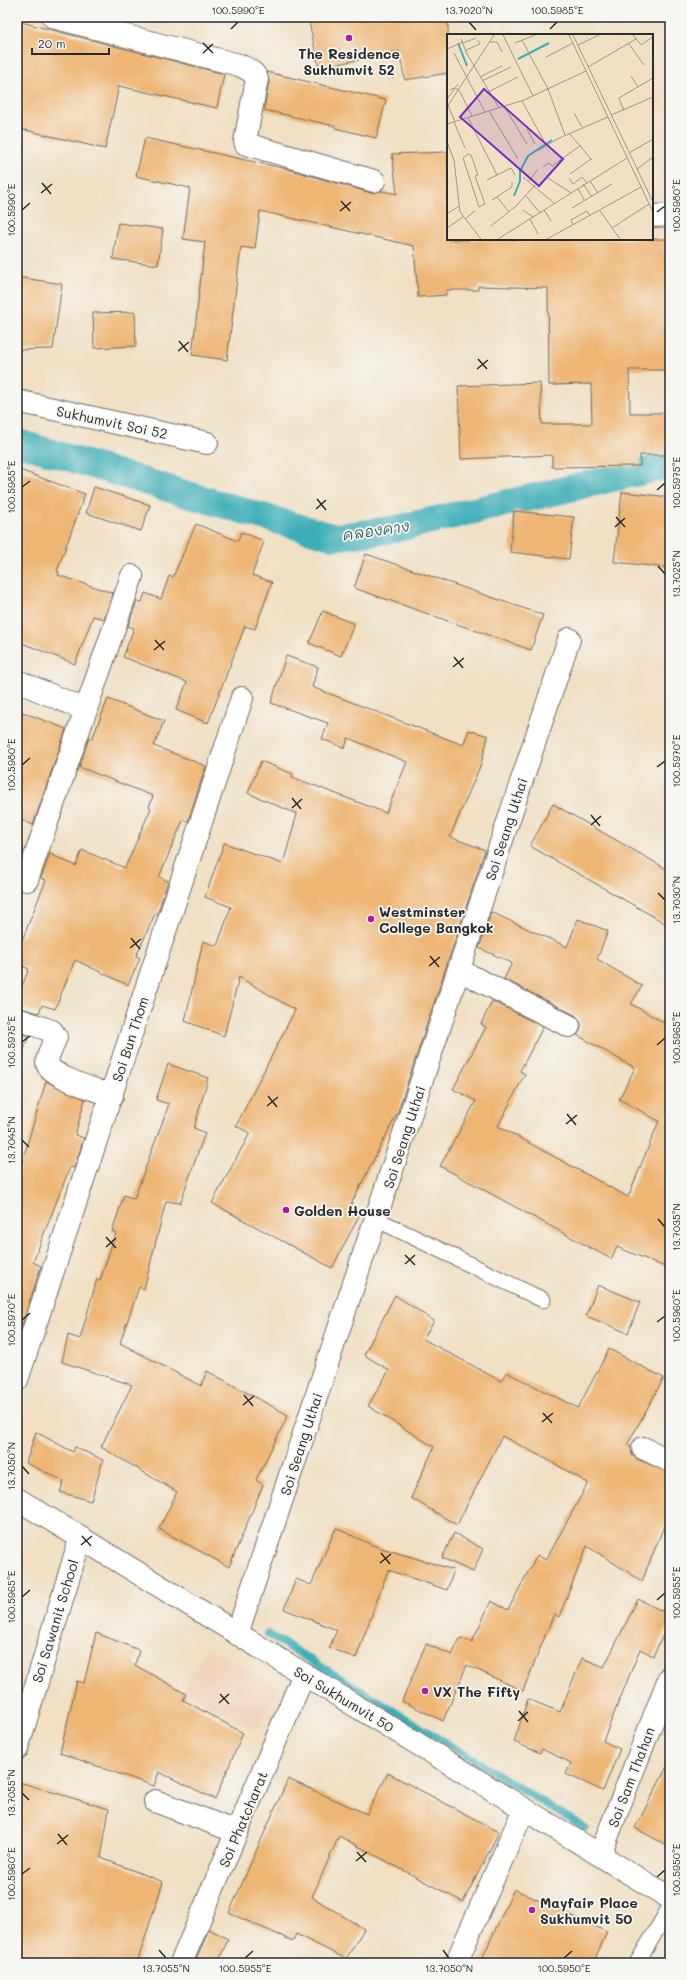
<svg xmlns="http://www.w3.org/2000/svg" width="687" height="1980" font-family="Mali,'Playpen Sans Thai',sans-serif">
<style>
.built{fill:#f2d4be}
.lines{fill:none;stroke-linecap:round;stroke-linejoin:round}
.stream{stroke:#3dadb7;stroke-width:8}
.canal{stroke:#3dadb7;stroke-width:27}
.building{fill:#eeb674}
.lane-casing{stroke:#706a61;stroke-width:17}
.street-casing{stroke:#706a61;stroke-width:24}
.secondary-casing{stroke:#706a61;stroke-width:24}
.lane{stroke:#fff;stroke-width:15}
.street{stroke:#fff;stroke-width:22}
.secondary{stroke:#fff;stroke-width:22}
.ticks{fill:none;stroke:#2b2b2b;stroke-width:1.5}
.poi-dot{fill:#b5179e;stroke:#f6f6f2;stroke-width:1.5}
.labels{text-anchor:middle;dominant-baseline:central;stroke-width:3.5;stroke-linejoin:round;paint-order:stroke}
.poi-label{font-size:14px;font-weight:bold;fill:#2b2b2b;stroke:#f6f6f2;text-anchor:start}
.street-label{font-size:14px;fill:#2b2b2b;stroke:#f6f6f2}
.water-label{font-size:15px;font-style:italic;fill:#325f63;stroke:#f6f6f2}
.inset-river{fill:none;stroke:#3dadb7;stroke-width:2}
.inset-road{fill:none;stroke:#a19887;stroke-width:1}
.view{fill:#7b2cbf;fill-opacity:0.15;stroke:#7b2cbf;stroke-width:2}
.inset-edge{fill:none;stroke:#2b2b2b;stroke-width:2}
.neatline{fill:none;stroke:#2b2b2b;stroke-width:1.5}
.ticks-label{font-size:10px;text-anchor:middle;fill:#2b2b2b}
</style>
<rect width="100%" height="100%" fill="#f6f6f2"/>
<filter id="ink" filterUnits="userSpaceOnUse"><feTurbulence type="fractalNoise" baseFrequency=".025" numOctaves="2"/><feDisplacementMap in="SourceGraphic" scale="8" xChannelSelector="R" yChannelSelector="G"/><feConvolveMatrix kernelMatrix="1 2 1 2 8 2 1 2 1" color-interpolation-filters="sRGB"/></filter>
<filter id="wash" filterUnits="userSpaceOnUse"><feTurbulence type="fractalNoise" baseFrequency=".012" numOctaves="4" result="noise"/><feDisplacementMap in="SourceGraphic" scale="16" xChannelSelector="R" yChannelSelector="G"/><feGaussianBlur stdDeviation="0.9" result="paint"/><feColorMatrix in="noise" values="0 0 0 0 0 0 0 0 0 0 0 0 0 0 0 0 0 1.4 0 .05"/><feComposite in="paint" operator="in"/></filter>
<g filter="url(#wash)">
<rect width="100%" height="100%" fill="#f0e0c4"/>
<path class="built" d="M207 1647 279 1689 255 1730 184 1689Z"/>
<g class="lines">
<path class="stream" d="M268 1634 585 1828"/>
<path class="canal" d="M17 442 189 495 333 537 391 530 670 465"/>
</g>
<g id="blocks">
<g class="building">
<path d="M308 17H448V73L405 80 399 51 319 68Z"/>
<path d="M17 21 224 74 217 108 119 86 105 149 17 128Z"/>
<path d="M267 72 386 100 376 138 335 128V126L264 110 269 81Z"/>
<path d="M145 138 287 169 371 193 382 191 397 194 392 154 448 152V240L670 239V370H629L630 413H670V455H640V466L552 467V455L461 459 458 386 540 383 542 424H592L591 384 549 385 548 288 478 286V290H446V295L418 297 414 246 260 211 255 249 241 247 227 360 192 355 205 242 183 239 190 188 136 176Z"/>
<path d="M118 223 163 229 158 265 113 259Z"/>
<path d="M17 277 62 284 53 349 17 350Z"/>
<path d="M135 312 136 346 94 348 93 313Z"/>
<path d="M17 469 85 494 57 571 59 572 58 575 113 593 104 619 93 616 75 664 17 641Z"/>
<path d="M94 487 150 505 141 531 86 513Z"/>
<path d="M622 492 670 497V568L614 562Z"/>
<path d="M514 511 574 517 569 559 510 552Z"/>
<path d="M196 524 238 541 241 532 264 541 252 575 272 582 255 629 245 626 208 723 176 710 187 682 123 657 134 628 128 626 137 601 142 602 145 593 161 599 169 576 173 577Z"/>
<path d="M366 554 543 615 531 650 354 588Z"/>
<path d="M323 611 354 624 341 656 309 643Z"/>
<path d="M286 656 318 667 312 687 463 745 469 730 488 736 481 764 450 837 485 850 397 1114 348 1210 359 1216 332 1268 212 1203 250 1133 236 1126 295 1010 239 977 224 1036 185 1021 203 941 217 946 231 907 205 897 224 843 283 864 297 814 248 793 261 761 293 774 292 777 386 813 407 762 348 738 345 748 322 739 328 723 271 703Z"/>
<path d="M108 699 164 721 154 746 206 766 188 821 183 820 159 877 168 881 157 915 155 914 136 956 140 958 128 985 75 960 55 1009 42 1005 39 1013 17 1007V998L29 969 17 964V935L23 938 46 880 41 878 50 854 76 866 82 850 125 868 151 808 149 807 153 796 79 767 89 738 92 739Z"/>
<path d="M17 710 66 729 33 825 17 818Z"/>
<path d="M553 804 670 871V926L530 846Z"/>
<path d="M491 912 567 947 578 919 608 931 597 959 642 986 631 1004 670 1026V1269L617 1247 611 1259 440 1166 476 1101 453 1089 486 1027 481 1024 492 1001 543 1027 520 1071 525 1074 498 1126 628 1197 659 1121 619 1099 635 1068 577 1035 580 1031 581 1025 579 1019 575 1015 504 979 512 963 479 948Z"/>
<path d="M17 1032 29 1036 18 1065H17Z"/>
<path d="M168 1064 208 1078 194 1128 205 1133 180 1203 166 1201 144 1289 139 1287 120 1343 201 1386 207 1371 288 1415 256 1480 263 1485 229 1567 159 1529 177 1492 101 1447 132 1385 62 1362 68 1335 80 1339 97 1279 100 1280 116 1233 112 1231 124 1195 134 1199 169 1104 156 1100Z"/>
<path d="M46 1081 85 1099 75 1135 84 1138 74 1168 70 1167 33 1262 41 1266 17 1340V1179Z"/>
<path d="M598 1285 640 1302 628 1333 586 1316Z"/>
<path d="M395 1295 434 1321 423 1339 501 1381 506 1372 578 1408 609 1349 664 1378 627 1445 631 1447 632 1455 637 1459 670 1473V1530L664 1526 642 1581 587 1546 559 1617 554 1614 523 1691 467 1665 443 1721 402 1701 426 1644 452 1655 460 1638 472 1642 491 1601 508 1610 537 1555 546 1560 588 1483 550 1461 502 1436 457 1525 411 1498 434 1447 368 1406 389 1370 364 1355Z"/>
<path d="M36 1432 73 1452 75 1447 103 1460 91 1501 60 1492 64 1481 26 1463Z"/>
<path d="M336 1528 372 1545 454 1570 447 1590 388 1570 356 1658 329 1648 337 1630 284 1609 296 1579 311 1585Z"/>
<path d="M454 1533 483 1549 473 1572 442 1558Z"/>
<path d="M638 1599 670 1615V1621L653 1656 640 1649 603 1741 620 1749 603 1791 566 1774 571 1763 542 1749 540 1753 514 1742 528 1699 560 1712 582 1658 604 1667Z"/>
<path d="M96 1633 139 1650 135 1665 186 1694 183 1700 243 1733 215 1799 159 1772 154 1786 60 1753 77 1681 84 1683Z"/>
<path d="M670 1761V1847L635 1828Z"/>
<path d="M388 1773 499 1832 463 1902 339 1836 312 1897 364 1929 346 1959 296 1934 293 1941 229 1913 288 1779 367 1814Z"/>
<path d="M19 1782 109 1809 101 1858 163 1882 137 1963H17V1795Z"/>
<path d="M514 1889 607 1932 593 1963H480Z"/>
<path d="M209 1929 228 1939 218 1963H195Z"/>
</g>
</g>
</g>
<g filter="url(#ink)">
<use href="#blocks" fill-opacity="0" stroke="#706a61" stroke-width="1"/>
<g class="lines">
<g class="lane-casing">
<g id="lane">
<path d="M376 1219 543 1300"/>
<path d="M637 1963 670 1907"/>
</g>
</g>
<g class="street-casing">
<g id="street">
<path d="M53 17 239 65C247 69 254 71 257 79L245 141 246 144 374 181"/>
<path d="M652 216 670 215"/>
<path d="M17 401 207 443"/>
<path d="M17 681 86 710"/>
<path d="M27 880 132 576"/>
<path d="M459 970 569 1026"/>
<path d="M17 1019 52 1031 56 1037C53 1045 47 1055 47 1063 48 1076 100 1091 112 1096"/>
<path d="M17 1380 242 698"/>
<path d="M643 1448 670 1461"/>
<path d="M237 1634 569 639"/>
<path d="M17 1749 80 1539"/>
<path d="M155 1801 237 1832"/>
<path d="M600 1855 670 1676"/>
<path d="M181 1963 304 1674"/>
<path d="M456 1963 524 1809"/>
</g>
</g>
<g class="secondary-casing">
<path id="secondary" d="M17 1499 670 1898"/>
</g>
<use href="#lane" class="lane"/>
<use href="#street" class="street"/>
<use href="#secondary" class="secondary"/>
</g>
</g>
<path class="ticks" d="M469 22 476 30M231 29 238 22M550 29 557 22M203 43 213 53M203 53 213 44M42 183 51 194M41 193 52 184M341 201 350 211M22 210 30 203M340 211 351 202M657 212 665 206M179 341 188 352M178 351 189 342M478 359 487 369M477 369 488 360M22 487 30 481M657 490 665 483M317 499 326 510M316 509 326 500M616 517 625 527M615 527 625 518M658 566 665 574M155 640 164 650M154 650 165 641M454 657 463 668M453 667 464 658M22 765 30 758M657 767 665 761M292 798 301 809M292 808 302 799M591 815 600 826M591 825 601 816M658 893 665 900M131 938 140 949M130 948 141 939M430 956 439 967M429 966 440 957M22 1042 30 1036M657 1045 665 1038M268 1096 277 1107M267 1106 278 1097M567 1114 576 1125M566 1124 577 1115M22 1140 29 1147M658 1219 665 1227M106 1237 116 1248M106 1247 116 1238M405 1255 415 1265M405 1264 415 1255M22 1320 30 1313M657 1322 665 1316M244 1395 253 1406M243 1405 254 1396M543 1413 552 1423M542 1422 553 1413M22 1466 29 1474M82 1536 91 1546M81 1545 92 1536M381 1553 390 1564M380 1563 391 1554M22 1597 30 1590M657 1600 665 1593M220 1694 229 1704M219 1703 229 1694M519 1711 528 1722M518 1721 528 1712M22 1793 29 1800M58 1834 67 1845M57 1844 68 1835M357 1852 366 1862M356 1861 367 1852M22 1874 30 1868M657 1877 665 1870M159 1950 166 1958M443 1950 449 1958M245 1958 253 1951M564 1958 572 1951"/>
<g class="poi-dot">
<circle cx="349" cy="38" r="4"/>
<circle cx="371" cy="919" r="4"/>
<circle cx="286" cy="1210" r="4"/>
<circle cx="425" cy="1691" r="4"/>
<circle cx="532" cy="1910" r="4"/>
</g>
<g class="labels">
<g class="poi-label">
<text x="349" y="53" text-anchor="middle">The Residence<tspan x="349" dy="16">Sukhumvit 52</tspan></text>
<text x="379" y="911">Westminster<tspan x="379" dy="16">College Bangkok</tspan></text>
<text x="294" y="1210">Golden House</text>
<text x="433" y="1691">VX The Fifty</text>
<text x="540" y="1902">Mayfair Place<tspan x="540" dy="16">Sukhumvit 50</tspan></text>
</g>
<g class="street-label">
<text transform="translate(112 422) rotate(12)">Sukhumvit Soi 52</text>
<text transform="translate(506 829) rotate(-72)">Soi Seang Uthai</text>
<text transform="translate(130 1039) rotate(-72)">Soi Bun Thom</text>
<text transform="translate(404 1137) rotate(-72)">Soi Seang Uthai</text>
<text transform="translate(301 1444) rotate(-72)">Soi Seang Uthai</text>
<text transform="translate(55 1621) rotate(-73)">Soi Sawanit School</text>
<text transform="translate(344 1699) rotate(31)">Soi Sukhumvit 50</text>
<text transform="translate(631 1777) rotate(-69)">Soi Sam Thahan</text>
<text transform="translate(243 1819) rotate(-67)">Soi Phatcharat</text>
</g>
<g class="water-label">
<text transform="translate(376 530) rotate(-8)">คลองคาง</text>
</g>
</g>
<g transform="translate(447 34)">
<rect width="206" height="206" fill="#f0e0c4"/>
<path class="inset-river" d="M11 9 20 32M71 25 102 9M67 162 73 147V137L81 122 105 106"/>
<path class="inset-road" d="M56 1 86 62M122 1 206 178M126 1 206 168M186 1 194 11 206 3M14 5 20 20 52 74M75 6 101 55 118 101M43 8H50L55 18M16 9 29 4M68 9 88 1M182 10 197 31M131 11 152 1M0 15 16 8M19 16 33 10 31 6M7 19 38 78M99 23 126 9M141 33 189 5M184 42 191 53M33 43 55 32M35 47 64 33M3 56 8 54 12 56 25 82M41 58 71 43M0 65 11 50M75 67 97 107M1 71 8 88M57 72 80 110M0 73 47 1M42 77 71 125M177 77 172 64 206 44M127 79 135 93M164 81 206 63M21 84 50 141M7 88 18 114M0 90 77 66 139 37M80 95 88 110M122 99 145 126M0 108 7 126 13 178 34 205M91 117 110 105 161 83M182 119 206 105M21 120 24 121 31 141 28 142 38 170 32 173 16 124ZM96 133 102 129 105 132 134 111M190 135 206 123M123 140 144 125M76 143 107 169M101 144 124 159M122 144 126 150 135 143 140 149M40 146 64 134 68 141M82 147 91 135M143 147 151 159M136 150 145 163M131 155 138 167M79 162 93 179M50 163 62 178M45 166 65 153V148M125 174 165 150M76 176 86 183M97 176 104 187M153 177 173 205M0 180 12 172M18 185 28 177M83 185 91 200M126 191 124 186 140 177 143 182M44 192 69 172 88 151M0 194 16 183M165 194 202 170M51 205 180 124M100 205 194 153"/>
<path class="view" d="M37 55 116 125 92 152 13 83Z"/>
<rect width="206" height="206" class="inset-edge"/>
</g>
<rect width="687" height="1980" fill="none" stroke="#f6f6f2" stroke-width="44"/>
<path d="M32 48v6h77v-6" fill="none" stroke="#2b2b2b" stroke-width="2"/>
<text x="38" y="48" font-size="12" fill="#2b2b2b" stroke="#f6f6f2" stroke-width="3" paint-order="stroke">20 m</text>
<rect x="22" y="22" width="643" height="1936" class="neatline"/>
<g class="ticks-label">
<text x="238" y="14">100.5990°E</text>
<text x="469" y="14">13.7020°N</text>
<text x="557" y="14">100.5985°E</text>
<text transform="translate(676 206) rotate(-90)" y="4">100.5980°E</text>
<text transform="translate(11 210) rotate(-90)" y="4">100.5990°E</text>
<text transform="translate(676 483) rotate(-90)" y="4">100.5975°E</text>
<text transform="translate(11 487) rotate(-90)" y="4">100.5985°E</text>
<text transform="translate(676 574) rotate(-90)" y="4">13.7025°N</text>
<text transform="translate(676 761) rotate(-90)" y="4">100.5970°E</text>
<text transform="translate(11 765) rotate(-90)" y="4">100.5980°E</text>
<text transform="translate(676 900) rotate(-90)" y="4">13.7030°N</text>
<text transform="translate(676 1038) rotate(-90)" y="4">100.5965°E</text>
<text transform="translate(11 1042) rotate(-90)" y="4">100.5975°E</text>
<text transform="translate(11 1140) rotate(-90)" y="4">13.7045°N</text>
<text transform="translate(676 1227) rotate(-90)" y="4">13.7035°N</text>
<text transform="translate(676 1316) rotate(-90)" y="4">100.5960°E</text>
<text transform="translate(11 1320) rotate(-90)" y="4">100.5970°E</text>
<text transform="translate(11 1466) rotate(-90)" y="4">13.7050°N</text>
<text transform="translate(676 1593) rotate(-90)" y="4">100.5955°E</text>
<text transform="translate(11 1597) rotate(-90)" y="4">100.5965°E</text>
<text transform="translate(11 1793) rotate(-90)" y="4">13.7055°N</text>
<text transform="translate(676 1870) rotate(-90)" y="4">100.5950°E</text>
<text transform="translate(11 1874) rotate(-90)" y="4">100.5960°E</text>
<text x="166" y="1972">13.7055°N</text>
<text x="245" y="1972">100.5955°E</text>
<text x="449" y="1972">13.7050°N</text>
<text x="564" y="1972">100.5950°E</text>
</g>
</svg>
